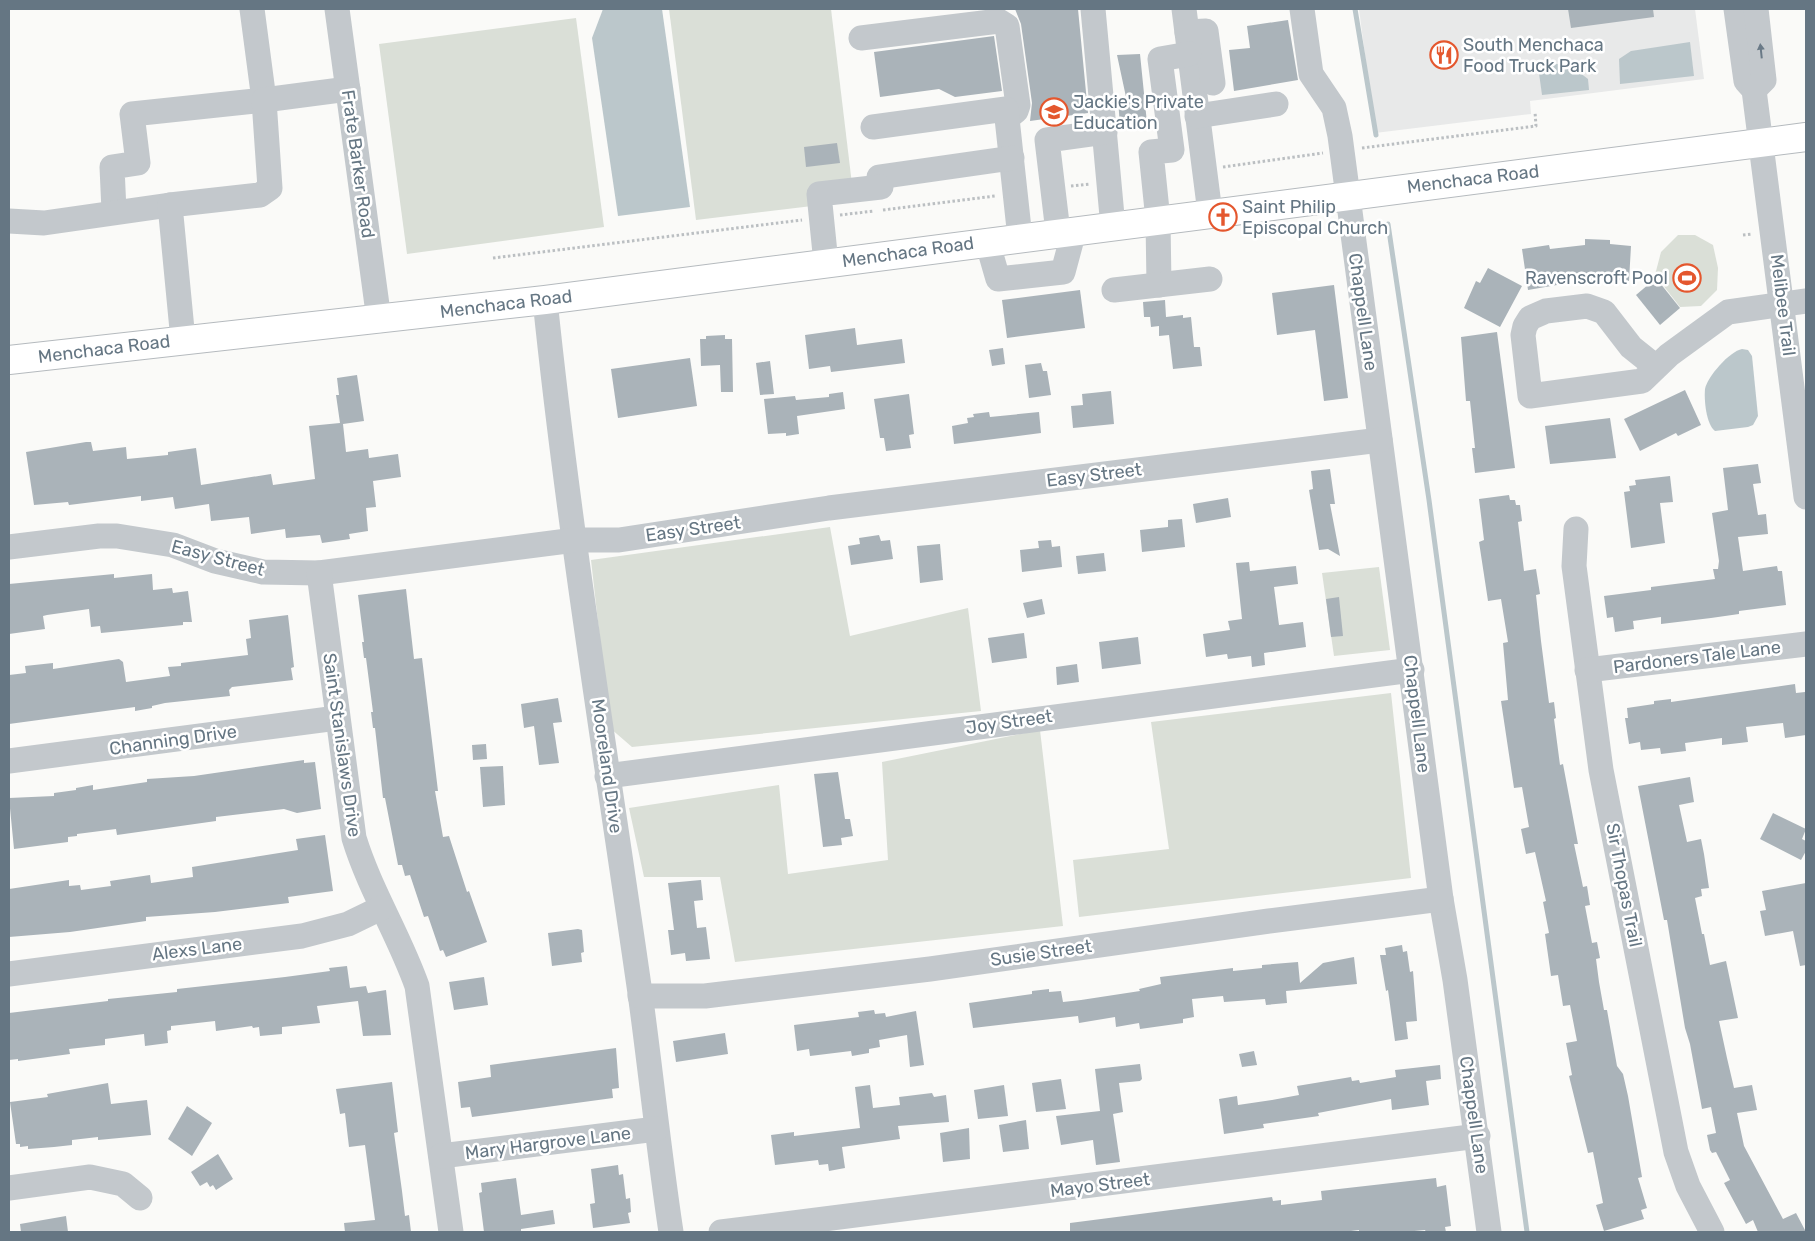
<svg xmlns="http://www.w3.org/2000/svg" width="1815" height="1241" font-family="Rubik,sans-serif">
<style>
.built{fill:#e8e9e9}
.green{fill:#dadfd7}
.water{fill:#bbc7cb}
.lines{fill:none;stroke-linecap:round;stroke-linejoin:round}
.stream{stroke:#bbc7cb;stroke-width:5}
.building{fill:#aab3b9}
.major-casing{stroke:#b5babe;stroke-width:30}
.path{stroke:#bbbfc2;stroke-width:3;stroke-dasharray:2.5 2.5;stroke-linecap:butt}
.minor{stroke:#c3c8cc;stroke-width:25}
.major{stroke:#fff;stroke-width:28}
.oneway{fill:#6a7a87}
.labels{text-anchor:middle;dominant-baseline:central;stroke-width:5;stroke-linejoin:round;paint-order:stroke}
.poi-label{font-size:18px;fill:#657683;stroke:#fff;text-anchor:start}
.street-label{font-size:18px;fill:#657683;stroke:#fff}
</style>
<rect width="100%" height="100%" fill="#fafaf8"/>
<path class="built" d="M1359 9H1695L1704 79 1530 101 1531 114 1375 133Z"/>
<g class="green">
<path d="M669 9H831L854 201 696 220Z"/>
<path d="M576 18 604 227 407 254 379 44Z"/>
<path d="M1678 235H1695L1713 245 1718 268 1717 290 1701 306 1680 307 1655 275 1661 252Z"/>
<path d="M830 527 850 636 968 608 981 711 632 747 610 728 591 560Z"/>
<path d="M1379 567 1390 650 1334 656 1322 573Z"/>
<path d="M1391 693 1411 878 1079 917 1073 860 1169 849 1151 722Z"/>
<path d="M1040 730 1063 926 735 962 720 877H644L629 808 779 785 788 874 888 860 882 762Z"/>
</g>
<g class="water">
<path d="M603 9H662L690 207 618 216 592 38Z"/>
<path d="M1690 42 1694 76 1620 84 1619 59 1631 51Z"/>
<path d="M1567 63 1588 79 1589 90 1542 95 1538 66Z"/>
<path d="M1680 266 1692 269 1699 283 1697 286H1691L1681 283 1675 271Z"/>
<path d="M1742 349 1748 350 1752 356 1758 416 1753 425 1748 427 1715 431C1706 424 1704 400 1705 389 1707 377 1730 351 1742 349Z"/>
</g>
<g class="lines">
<g class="stream">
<path d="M1355 9 1376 135"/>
<path d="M1388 224 1429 500 1527 1232"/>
</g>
</g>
<g class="building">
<path d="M1015 9H1078L1088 113 1030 121 1032 103 1021 24Z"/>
<path d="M1568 9H1653L1654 17 1571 28Z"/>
<path d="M1288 20 1298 80 1234 91 1229 50 1250 48 1247 26Z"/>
<path d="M994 36 1002 91 955 97 939 89 880 97 874 52Z"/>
<path d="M1140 54 1147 123 1120 127 1118 98 1126 97 1117 55Z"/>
<path d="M837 143 840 163 806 167 804 147Z"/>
<path d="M1585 239 1610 240V244L1631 246 1629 281 1597 279V281L1586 280 1528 290 1522 249 1549 245 1550 249 1585 245Z"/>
<path d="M1488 268 1522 286 1500 327 1464 308 1476 281 1480 283Z"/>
<path d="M1656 278 1680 308 1660 325 1636 295Z"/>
<path d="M1334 285 1348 398 1324 401 1315 330 1277 335 1272 293Z"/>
<path d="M1080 290 1085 328 1007 338 1002 300Z"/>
<path d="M1165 300 1166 317 1183 315V318L1191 317 1194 347H1200L1202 366 1173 369 1169 335 1159 336V326L1151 327 1150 317H1144L1143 302Z"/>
<path d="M855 328 857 345 902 339 905 363 831 372 830 366 809 369 805 335Z"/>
<path d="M1497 332 1515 468 1475 473 1472 448H1475L1470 401H1466L1461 337Z"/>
<path d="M725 335V339H732L733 392H721L720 365 701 366 700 339H706V336Z"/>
<path d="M1003 348 1005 364 992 366 989 350Z"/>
<path d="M690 358 697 406 618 418 611 369Z"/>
<path d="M770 361 774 394 760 395 756 363Z"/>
<path d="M1041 363 1043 371H1047L1051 395 1029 398 1025 365Z"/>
<path d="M357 375 364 421 343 424 346 452 368 449 369 458 398 454 401 477 373 481 376 507 366 508 368 531 349 534 350 539 322 543 320 535 286 538 285 529 251 534 249 517 211 521 209 504 175 509 173 497 141 501V496L69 505 68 502 34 505 26 452 86 442H91L93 451 126 447 127 459 168 455V452L196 448 201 485 271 474 273 485 315 479 309 426 340 423 336 395H339L337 378Z"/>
<path d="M1685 390 1701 425 1678 436 1676 433 1640 451 1624 419Z"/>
<path d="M1111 391 1114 424 1073 428 1071 406 1083 405 1082 394Z"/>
<path d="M843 392 845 409 797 416 799 434 786 436V433L768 434 764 399 795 396 796 400 829 397V394Z"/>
<path d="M909 394 914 434 909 435 911 448 886 451 884 438H880L874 399Z"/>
<path d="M989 412 990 417 1039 412 1041 433 954 444 952 426 968 423 967 418 974 417 973 414Z"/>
<path d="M1610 418 1616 458 1550 464 1545 426Z"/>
<path d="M1758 464 1761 483 1753 484 1758 515 1766 514 1768 534 1738 537 1743 571 1777 566 1778 571H1782L1786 605 1739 611V614L1711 618 1661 624V617L1633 621 1634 629 1615 632 1613 617 1607 618 1604 596 1651 590V587L1715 579 1713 569H1718L1719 561 1712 513 1728 510 1723 468Z"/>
<path d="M1330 469 1335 504H1330L1340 556 1328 549 1319 550 1309 490 1313 489 1311 471Z"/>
<path d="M1670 476 1673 502 1660 503 1665 543 1631 548 1624 492 1630 491 1629 486 1636 485 1635 480Z"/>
<path d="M1509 495 1510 500H1515L1516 505H1520L1522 521 1518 522 1524 571 1536 569 1540 594 1536 595 1541 641 1549 703 1554 702 1556 718 1554 719 1560 765 1563 764 1578 844H1574L1583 887 1587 886 1590 905 1585 906 1592 943 1597 942 1600 958 1596 959 1599 982 1604 1010H1607L1617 1066 1623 1074 1628 1096 1642 1177 1638 1178 1647 1208 1641 1210 1644 1219 1604 1231 1596 1205 1603 1203 1593 1152 1588 1153 1569 1076 1572 1075 1566 1043 1577 1041 1570 1005 1563 1006 1558 975 1551 976 1545 934 1549 933 1543 902 1546 901 1535 852 1526 854 1521 829 1529 827 1522 787 1514 788 1501 701 1508 700 1503 643 1508 642 1501 599 1488 601 1479 542 1484 540 1479 499Z"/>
<path d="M1228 498 1231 517 1196 523 1193 504Z"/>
<path d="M1182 519 1185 547 1142 552 1140 530 1168 527V520Z"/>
<path d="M879 535 881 541 890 540 893 559 851 565 848 546 860 544 859 538Z"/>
<path d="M1051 540 1052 547 1060 546 1062 567 1022 572 1020 550 1039 548 1038 541Z"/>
<path d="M940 544 943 580 920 583 917 546Z"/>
<path d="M1104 553 1106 571 1078 574 1076 556Z"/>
<path d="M1249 562 1250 571 1296 566 1298 584 1274 587 1279 625 1303 622 1306 647 1264 653 1265 665 1252 667 1251 656 1228 659 1227 654 1206 657 1203 634 1230 630 1228 621 1242 619 1236 563Z"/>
<path d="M114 574V578L152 574 153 590 172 588 173 593 188 591 192 622H183V625L101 633 100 626 91 627 89 609 47 615 43 616 45 629 9 634V584Z"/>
<path d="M406 589 414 659 422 658 438 791H435L443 837 449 836 467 892 469 891 487 942 446 957 443 950 440 951 428 916 424 917 410 875 405 876 402 865H398L385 798H383L375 728H373L371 712H373L366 658H364L362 642H364L358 595Z"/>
<path d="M1339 597 1343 636 1331 637 1326 599Z"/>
<path d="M1042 599 1045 614 1027 618 1023 603Z"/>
<path d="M288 615 294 667 291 668 293 680 232 687 229 690 230 696 165 703 152 706V708L135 711V707L9 724V675L26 673 25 666 53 663V669L119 659 123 662 126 682 170 676 168 667 181 666V663L248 655 246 639 251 638 249 620Z"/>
<path d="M1024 633 1027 658 992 663 988 638Z"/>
<path d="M1138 637 1141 664 1102 669 1099 642Z"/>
<path d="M1077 664 1079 682 1057 685 1056 667Z"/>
<path d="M1795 684 1796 693 1805 692 1806 735 1785 738 1783 723 1746 727 1748 742 1722 745V738L1685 743 1686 751 1661 754 1660 748 1641 750 1640 742 1629 744 1625 718H1628L1627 708 1654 704V701L1671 699V702Z"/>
<path d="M558 698 562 722 553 723 559 763 539 765 534 726 524 728 521 704Z"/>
<path d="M486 744 487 759 473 760 472 745Z"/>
<path d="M304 760V763L315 762 321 809 297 813 284 809 216 817V821L117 835 116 829 77 834V836L68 837V842L14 849 9 798 54 796V793L76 790V788L93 785V790L147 782V779L194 776Z"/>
<path d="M503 766 505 805 483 807 480 767Z"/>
<path d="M838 772 845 819H850L853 836 841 838 842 845 823 847 814 774Z"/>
<path d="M1690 777 1694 802 1679 805 1687 842 1701 839 1704 854 1709 888 1701 889 1702 896 1695 898 1702 934H1704L1710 965 1726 961 1738 1018 1719 1021 1727 1058 1734 1088 1752 1085 1757 1110 1737 1113 1744 1146 1783 1219 1796 1213 1806 1232H1758L1753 1220 1746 1224 1724 1183 1730 1180 1716 1152 1712 1153 1710 1150 1707 1135 1716 1133 1711 1107 1702 1109 1690 1044 1685 1028 1667 920H1664L1638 786Z"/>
<path d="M1773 813 1806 829 1802 839 1806 841V851L1801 860 1760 839Z"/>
<path d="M325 835 333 891 288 897 289 903 215 912 146 917V921L70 932 9 937V889L69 880V886L80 885 81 890 111 886 110 881 150 875 151 883 193 877 192 867 298 850 296 839Z"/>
<path d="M701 880 703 900 694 901 697 928 706 927 710 959 686 961 685 953 671 955 668 930H674L668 883Z"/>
<path d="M1806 883V965L1800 966 1793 931 1765 936 1760 911 1766 910 1762 891Z"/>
<path d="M578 929 582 930 584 952 581 953 582 962 552 966 548 933Z"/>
<path d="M1402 945 1403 952 1407 951 1410 972 1413 971 1417 1021 1406 1022 1408 1039 1395 1041 1388 990 1386 991 1380 955H1386L1385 948Z"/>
<path d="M1354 957 1357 984 1286 991 1287 1003 1266 1005 1265 999 1224 1002 1223 996 1192 999 1194 1017 1183 1019V1023L1140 1029 1139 1023 1116 1027 1115 1017 1079 1023 1078 1016 973 1028 969 1003 1032 994V991L1049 989V992L1061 991 1063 1002 1081 1000 1140 991 1139 989 1161 984 1160 977 1233 968V971L1262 968V965L1298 962 1300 983 1323 963Z"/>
<path d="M347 966 350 988 366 986 368 993 386 990 391 1035 363 1036 358 1001 317 1006 320 1023 282 1027V1034L260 1036 259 1027 253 1028 252 1026 216 1031 215 1021 171 1026V1030L167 1031 168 1043 145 1046 144 1034 105 1039V1045L69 1049 70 1054 18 1061V1059L9 1060V1013L108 1001V999L177 992V989L285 977 330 971 329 968Z"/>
<path d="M484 977 488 1005 454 1010 449 982Z"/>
<path d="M874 1010 875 1014 885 1013 886 1017 916 1011 924 1065 910 1067 907 1035 879 1040 880 1047 869 1049V1053L852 1056 851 1051 810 1056 809 1049 797 1051 794 1025 859 1017 858 1012Z"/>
<path d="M725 1033 728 1054 676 1062 673 1041Z"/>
<path d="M616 1048 619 1088 612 1089 613 1098 472 1117 470 1107 461 1108 458 1082 491 1077 490 1065Z"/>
<path d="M1254 1051 1257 1065 1242 1067 1239 1054Z"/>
<path d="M1140 1064 1142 1079 1140 1081 1119 1083 1123 1112 1113 1114 1120 1162 1096 1165 1093 1140 1061 1145 1056 1116 1100 1111 1095 1069Z"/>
<path d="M1440 1065 1441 1079 1426 1081 1429 1105 1392 1110 1391 1099 1318 1113 1319 1116 1263 1124 1264 1128 1224 1134 1219 1099 1237 1096 1238 1105 1272 1100 1299 1095 1297 1086 1351 1077 1352 1081 1359 1080 1360 1083 1396 1077 1395 1070Z"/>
<path d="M1061 1079 1066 1109 1036 1112 1032 1083Z"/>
<path d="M392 1082 398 1132 394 1133 402 1191 405 1216 409 1215 411 1232H345L344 1223 375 1220 365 1145 349 1147 345 1113 340 1114 336 1089Z"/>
<path d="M108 1083 111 1104 147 1100 151 1135 98 1140V1137L72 1140V1145L54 1147 28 1149V1146L20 1147V1144H16L10 1102 48 1097 47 1094Z"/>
<path d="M870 1085 873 1108 900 1105 899 1097 932 1093 934 1097 946 1095 949 1122 898 1126 900 1139 842 1147 845 1168 829 1171 828 1164 819 1165 818 1160 775 1165 771 1135 794 1132V1136L860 1128 855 1087Z"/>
<path d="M1004 1085 1008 1116 978 1119 974 1090Z"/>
<path d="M187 1106 212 1123 192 1156 168 1139Z"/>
<path d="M1026 1120 1029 1149 1003 1152 999 1125Z"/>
<path d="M969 1128 970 1159 943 1162 940 1133Z"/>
<path d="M218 1154 233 1179 216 1190 213 1185 210 1187 207 1182 200 1186 191 1172Z"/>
<path d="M618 1165 619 1175 623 1174 626 1199 630 1198 631 1212 628 1213 630 1223 593 1228 590 1204 595 1203 591 1169Z"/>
<path d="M516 1178 521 1215 553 1210 555 1224 521 1229V1232H484L479 1193 482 1192 481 1183Z"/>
<path d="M1436 1178 1437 1187 1446 1185 1451 1226 1445 1227 1446 1232H1426L1425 1230 1404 1232H1359V1230L1343 1232H1070V1223L1272 1197 1273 1201 1281 1200V1205L1322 1200 1321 1191Z"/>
<path d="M66 1216 68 1232H21L20 1224Z"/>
</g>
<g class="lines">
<g class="major-casing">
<path id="major" d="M9 360 545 300 1806 137"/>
</g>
<g class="path">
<path d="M1362 148 1536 126 1535 112"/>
<path d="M1223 167 1323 153"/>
<path d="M1071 186 1090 184"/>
<path d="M883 210 995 196"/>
<path d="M840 215 874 211"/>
<path d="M1743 235 1752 234"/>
<path d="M493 258 802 220"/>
</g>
<g class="minor">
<path d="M337 9 379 320"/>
<path d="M1093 9 1113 227"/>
<path d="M1184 9 1210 213"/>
<path d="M1302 9 1311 74 1334 108 1340 136 1441 899 1455 980 1489 1232"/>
<path d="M1736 9 1746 81 1754 90 1806 497"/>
<path d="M1187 32 1206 31 1213 83"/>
<path d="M861 38 999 21 1007 26 1018 105 1016 111 1007 118"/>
<path d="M1754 90 1764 80 1756 9"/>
<path d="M1197 116 1276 104"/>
<path d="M873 127 1006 109 1020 238"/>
<path d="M879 177 1012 158"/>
<path d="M114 211 112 167 138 163 132 114 264 100 252 9"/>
<path d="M9 221 44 223 170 205"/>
<path d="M1058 232 1047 140 1105 132"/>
<path d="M987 241 998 279 1063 272 1074 231"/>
<path d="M826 263 819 194 881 187"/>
<path d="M1159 285 1158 220 1151 152 1172 150 1160 59 1189 54"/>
<path d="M1114 290 1210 279"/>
<path d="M545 300C569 532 607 762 640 993 651 1073 659 1153 671 1232"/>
<path d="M183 340 170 205 260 195 270 188 264 100 348 89"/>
<path d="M1656 367 1631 347 1604 312 1587 306 1546 311 1530 318 1525 326 1523 335 1530 396 1642 381 1669 355 1728 312 1806 301"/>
<path d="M1576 529 1574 566 1601 770 1676 1152 1688 1186 1712 1232"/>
<path d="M9 547 99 536H117L173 545 215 561 263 572 319 573 575 540H619L829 508 1380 440"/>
<path d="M319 573 354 838C370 890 399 935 417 986L451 1232"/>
<path d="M1587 670 1806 644"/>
<path d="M9 761 337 718"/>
<path d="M607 776 1412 670"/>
<path d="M9 974 302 936 348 924 381 908"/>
<path d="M640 996H705L930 969 1269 921 1441 899"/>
<path d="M441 1156 656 1129"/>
<path d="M9 1188 90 1177 123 1184 140 1198"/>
<path d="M721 1232 1478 1136"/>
</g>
<use href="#major" class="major"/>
</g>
<defs><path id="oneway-solid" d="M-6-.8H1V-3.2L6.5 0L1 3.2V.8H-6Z" transform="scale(1.25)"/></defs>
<use class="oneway" href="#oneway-solid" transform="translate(1761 51) rotate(-96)"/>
<defs>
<g id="restaurant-ring" transform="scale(1.4375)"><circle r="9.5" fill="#fff" stroke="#e4572e" stroke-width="1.5"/><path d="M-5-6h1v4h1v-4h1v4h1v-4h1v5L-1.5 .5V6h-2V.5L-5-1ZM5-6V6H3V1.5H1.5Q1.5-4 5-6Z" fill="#e4572e"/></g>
<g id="school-ring" transform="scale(1.4375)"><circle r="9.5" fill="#fff" stroke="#e4572e" stroke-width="1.5"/><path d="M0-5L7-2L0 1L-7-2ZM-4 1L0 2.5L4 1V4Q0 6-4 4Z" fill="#e4572e"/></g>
<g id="church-ring" transform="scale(1.4375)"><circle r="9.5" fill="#fff" stroke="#e4572e" stroke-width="1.5"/><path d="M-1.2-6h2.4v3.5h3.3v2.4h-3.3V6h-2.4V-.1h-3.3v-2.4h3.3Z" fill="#e4572e"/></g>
<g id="stadium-ring" transform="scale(1.4375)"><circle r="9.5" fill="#fff" stroke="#e4572e" stroke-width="1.5"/><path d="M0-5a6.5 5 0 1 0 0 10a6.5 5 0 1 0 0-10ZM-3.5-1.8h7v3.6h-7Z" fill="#e4572e"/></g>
</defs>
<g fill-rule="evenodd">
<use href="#restaurant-ring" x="1444" y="55"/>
<use href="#school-ring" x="1054" y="112"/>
<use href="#church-ring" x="1223" y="217"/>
<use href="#stadium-ring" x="1687" y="278"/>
</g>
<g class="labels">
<g class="poi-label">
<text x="1463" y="45">South Menchaca<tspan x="1463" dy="21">Food Truck Park</tspan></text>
<text x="1073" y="102">Jackie's Private<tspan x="1073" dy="21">Education</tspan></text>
<text x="1242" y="207">Saint Philip<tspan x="1242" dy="21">Episcopal Church</tspan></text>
<text x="1668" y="278" text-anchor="end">Ravenscroft Pool</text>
</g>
<g class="street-label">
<text transform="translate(358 164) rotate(82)">Frate Barker Road</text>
<text transform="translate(1473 179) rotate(-7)">Menchaca Road</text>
<text transform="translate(908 252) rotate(-8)">Menchaca Road</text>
<text transform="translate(506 304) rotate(-7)">Menchaca Road</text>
<text transform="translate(1783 305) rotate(83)">Melibee Trail</text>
<text transform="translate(1363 312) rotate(82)">Chappell Lane</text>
<text transform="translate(104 349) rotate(-7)">Menchaca Road</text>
<text transform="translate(1094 475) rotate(-7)">Easy Street</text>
<text transform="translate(693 529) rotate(-8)">Easy Street</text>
<text transform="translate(218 558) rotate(15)">Easy Street</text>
<text transform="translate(1697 657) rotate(-7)">Pardoners Tale Lane</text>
<text transform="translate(1417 714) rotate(83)">Chappell Lane</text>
<text transform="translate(1009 722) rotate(-8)">Joy Street</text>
<text transform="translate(173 740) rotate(-8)">Channing Drive</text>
<text transform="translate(342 745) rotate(82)">Saint Stanislaws Drive</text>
<text transform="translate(607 766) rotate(82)">Mooreland Drive</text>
<text transform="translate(1624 885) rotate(79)">Sir Thopas Trail</text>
<text transform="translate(197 949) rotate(-7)">Alexs Lane</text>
<text transform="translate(1041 953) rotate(-8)">Susie Street</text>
<text transform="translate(1474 1115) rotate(82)">Chappell Lane</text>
<text transform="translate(548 1143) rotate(-7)">Mary Hargrove Lane</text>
<text transform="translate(1100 1185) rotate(-7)">Mayo Street</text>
</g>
</g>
<rect width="1815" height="1241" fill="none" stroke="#657683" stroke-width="20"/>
</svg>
